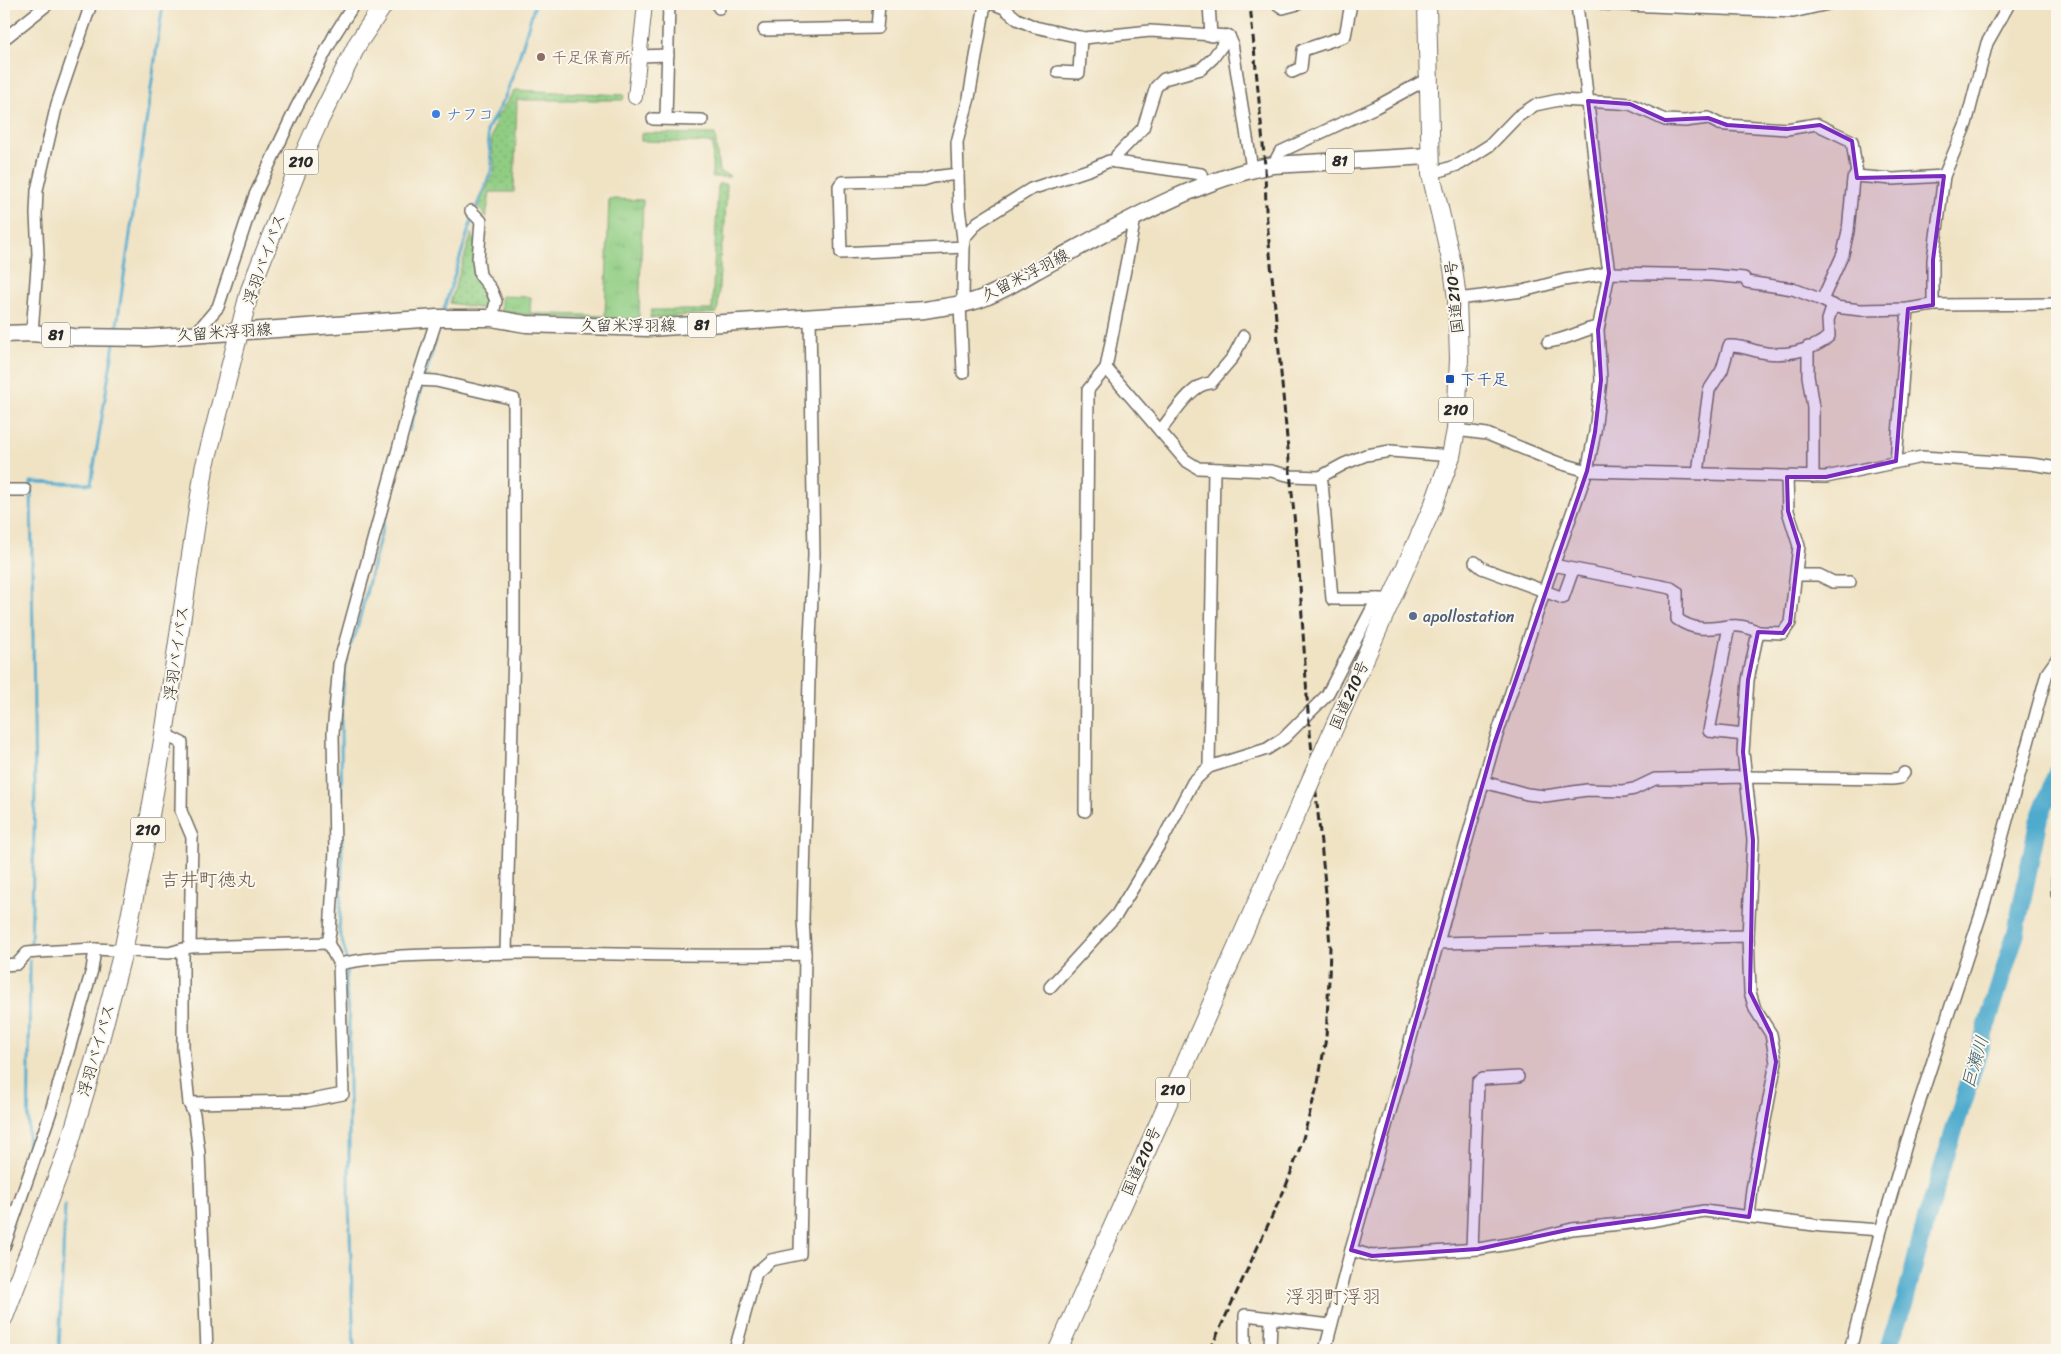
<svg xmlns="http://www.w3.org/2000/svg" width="2061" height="1354" font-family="Sriracha,'Klee One',sans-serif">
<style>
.grass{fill:url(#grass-tufts);stroke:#5e7c57}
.park{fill:url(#park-dots);stroke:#5e7c57}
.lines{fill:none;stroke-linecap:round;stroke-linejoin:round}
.stream{stroke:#50abce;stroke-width:3}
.river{stroke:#50abce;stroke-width:18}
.minor-casing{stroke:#706b61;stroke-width:14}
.tertiary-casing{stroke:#706b61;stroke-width:16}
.primary-casing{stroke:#706b61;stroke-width:19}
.trunk-casing{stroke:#706b61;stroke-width:20}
.minor{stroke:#fff;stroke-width:11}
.tertiary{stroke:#fff;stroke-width:14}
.primary{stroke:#fff;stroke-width:16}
.trunk{stroke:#fff;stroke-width:18}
.rail{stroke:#2b2b2b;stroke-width:3;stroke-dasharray:8 4;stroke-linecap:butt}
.trunk-bridge-casing{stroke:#706b61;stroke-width:20;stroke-linecap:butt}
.trunk-bridge{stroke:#fff;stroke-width:18}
.marked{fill:#7b2cbf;fill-opacity:0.2;stroke:#7b2cbf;stroke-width:4;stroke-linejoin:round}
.education-dot{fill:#8d6e63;stroke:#fbf7ec;stroke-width:2}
.shop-dot{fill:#3f7fe0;stroke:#fbf7ec;stroke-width:2}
.transit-dot{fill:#1a4fb4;stroke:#fbf7ec;stroke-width:2}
.service-dot{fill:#5c6f8a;stroke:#fbf7ec;stroke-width:2}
.labels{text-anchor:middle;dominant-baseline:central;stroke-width:4;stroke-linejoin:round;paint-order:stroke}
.shield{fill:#fbf7ec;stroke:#696865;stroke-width:1}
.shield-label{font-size:15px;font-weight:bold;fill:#2b2b2b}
.education-label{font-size:16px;fill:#785e54;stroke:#fbf7ec;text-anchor:start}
.shop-label{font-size:16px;fill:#366cbe;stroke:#fbf7ec;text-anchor:start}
.street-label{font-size:16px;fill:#2b2b2b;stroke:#fbf7ec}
.transit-label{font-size:16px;fill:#164399;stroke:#fbf7ec;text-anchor:start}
.service-label{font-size:16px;fill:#4e5e75;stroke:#fbf7ec;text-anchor:start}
.water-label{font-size:18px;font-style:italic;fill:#3a5e6c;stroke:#fbf7ec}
.quarter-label{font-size:19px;fill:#6a5848;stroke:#fbf7ec}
</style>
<defs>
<pattern id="grass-tufts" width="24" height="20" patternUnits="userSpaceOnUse" patternTransform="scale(1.25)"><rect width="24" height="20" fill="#90cd83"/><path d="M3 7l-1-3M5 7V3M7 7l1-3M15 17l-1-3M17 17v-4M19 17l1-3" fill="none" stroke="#7cb071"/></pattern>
<pattern id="park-dots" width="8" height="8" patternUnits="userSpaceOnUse" patternTransform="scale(1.25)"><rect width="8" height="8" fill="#90cd83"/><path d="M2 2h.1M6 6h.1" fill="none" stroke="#7cb071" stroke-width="1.8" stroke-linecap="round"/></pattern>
</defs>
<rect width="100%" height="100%" fill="#fbf7ec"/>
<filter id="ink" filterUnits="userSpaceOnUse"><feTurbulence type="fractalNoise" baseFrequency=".02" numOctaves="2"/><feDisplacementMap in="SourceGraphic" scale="10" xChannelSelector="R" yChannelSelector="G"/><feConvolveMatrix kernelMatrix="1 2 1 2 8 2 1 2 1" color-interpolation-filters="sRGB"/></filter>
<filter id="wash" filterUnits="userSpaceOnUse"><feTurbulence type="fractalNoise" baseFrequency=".0096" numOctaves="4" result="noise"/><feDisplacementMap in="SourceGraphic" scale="20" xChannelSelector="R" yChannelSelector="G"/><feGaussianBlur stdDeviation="1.12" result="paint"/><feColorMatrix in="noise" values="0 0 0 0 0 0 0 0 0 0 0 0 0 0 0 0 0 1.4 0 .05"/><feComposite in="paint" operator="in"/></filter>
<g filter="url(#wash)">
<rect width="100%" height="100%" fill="#f0e3c4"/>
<path class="grass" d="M609 199 643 200 639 317C623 322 605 319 589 319 559 318 530 316 501 311V296L531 297 530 313 605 316Z"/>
<g class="park">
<path d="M515 90 624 95 623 100H517L514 192H490L486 218 478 206 495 170 491 141 496 118Z"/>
<path d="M641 133 715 134 719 172 729 175V177H712L713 143 641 141Z"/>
<path d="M718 184H727L724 241 721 247 718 310 716 313 650 318 651 310H712Z"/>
<path d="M472 233 491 298 490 310 450 303Z"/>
</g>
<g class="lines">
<g class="stream">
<path d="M475 210 492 169 487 130 505 97 517 64 535 4"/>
<path d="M444 309 473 216"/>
<path d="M116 332 163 4"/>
<path d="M425 378 435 341"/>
<path d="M409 431 423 384"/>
<path d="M31 944 35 795 31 482 91 484 114 343"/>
<path d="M28 1159 30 960"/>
<path d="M59 1350 65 1205"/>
<path d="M354 1350 349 1202V1018L345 985 347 968 345 951 339 930 342 884 341 721 344 672 347 653 356 633 394 482"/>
</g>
<path class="river" d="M1887 1350 1905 1301 1926 1220 2016 932 2038 822 2057 772"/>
</g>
</g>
<g filter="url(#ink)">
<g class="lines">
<g class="minor-casing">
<g id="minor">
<path d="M994 4 1004 8 1017 19 1035 27 1084 38 1150 31 1229 36"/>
<path d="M1209 4 1211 36"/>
<path d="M1277 4 1283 8 1298 4"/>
<path d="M1604 4 1793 12 1828 4"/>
<path d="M719 8V4"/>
<path d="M764 30 877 28 879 4"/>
<path d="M1229 36 1232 43 1252 169"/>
<path d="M4 39 48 4"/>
<path d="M640 56 668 55"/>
<path d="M1058 72 1079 73 1081 37"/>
<path d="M1292 72 1301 68 1303 50 1345 36 1351 4"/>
<path d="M666 118 669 4"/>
<path d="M653 119 702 120"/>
<path d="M1115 162 1117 155 1143 128 1156 87 1164 79 1201 69 1213 58 1229 36"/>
<path d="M1273 165 1280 152 1376 107 1429 78"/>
<path d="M958 174 933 177 923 180 842 182 839 186 841 253 964 247"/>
<path d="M1431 174 1460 164 1490 145 1517 117 1535 105 1559 100 1619 103 1630 104 1665 120 1685 121 1708 118 1719 124 1727 125 1787 129 1816 124 1852 141 1857 174 1853 179 1848 231 1843 254 1822 300"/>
<path d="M1855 176 1893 179 1944 176"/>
<path d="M471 211 481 221 478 260 480 275 491 289 496 301 492 318"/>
<path d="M1135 218 1106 368 1185 460 1198 468 1271 471 1291 476 1320 477 1344 464 1366 455 1391 451 1451 456"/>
<path d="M963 239 978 222 1031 189 1091 169 1109 161 1201 174 1205 186"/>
<path d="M1457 299 1523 291 1564 280 1609 273 1711 275 1744 278 1747 282 1793 289 1822 300 1835 307 1861 310 1908 309 1933 305 2057 304"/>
<path d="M1933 305V260L1944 176 1966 124 1987 43 2009 4"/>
<path d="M32 333 38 254 36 214 37 190 57 104 91 4"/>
<path d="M196 333 218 307 255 195 296 108 335 34 354 4"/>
<path d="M1548 342C1566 340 1581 330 1598 327"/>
<path d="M1808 347V376L1813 407V477"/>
<path d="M963 373 960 304 963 296 964 247 959 207 957 142 969 98 985 4"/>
<path d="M417 380 436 381 514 399V648L506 952"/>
<path d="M1456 430 1487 434 1556 462 1587 471 1826 477 1922 457 2031 464 2057 468"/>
<path d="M1160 431C1172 417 1191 383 1211 383L1233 357 1244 336"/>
<path d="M1896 461 1908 309"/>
<path d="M1698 473 1709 390 1722 370 1729 346C1741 345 1750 350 1761 352 1781 357 1814 351 1829 336L1828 320 1833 305"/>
<path d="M1320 477 1322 482 1332 599H1377"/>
<path d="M4 490H25"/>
<path d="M1475 562 1482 568 1563 598 1573 570"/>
<path d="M1553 565 1671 588 1677 592V619C1709 641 1728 615 1758 632"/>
<path d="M1796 575H1819L1833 582H1850"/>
<path d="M1729 626 1709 731 1744 735"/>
<path d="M172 738 182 743 181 811 192 837 190 947"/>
<path d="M1209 767 1214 470"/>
<path d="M1484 782 1527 794 1545 796 1587 790 1623 791 1634 789 1655 779H1661L1744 777 1892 779 1900 778 1904 773"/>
<path d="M1085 811 1088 390 1106 368"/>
<path d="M2057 880V894"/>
<path d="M1748 936 1750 992 1755 1009 1771 1034 1776 1062 1752 1189 1749 1217"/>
<path d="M1438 943 1748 936 1753 840 1743 752 1748 680 1758 632 1783 633 1790 623 1799 546 1788 511 1787 477"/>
<path d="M183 951V1048L189 1103 194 1114 199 1153 207 1350"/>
<path d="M339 964C381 955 424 955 467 954 580 950 692 959 805 954"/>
<path d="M4 965 17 964 27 953 38 952 95 949 169 953 190 947 328 943"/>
<path d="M1050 987 1117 914 1164 837 1193 782 1209 767 1267 749 1284 738 1327 695 1377 599H1392"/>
<path d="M189 1103 307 1101 343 1094 339 964 328 943 330 932 335 851 333 733 339 664 417 380 437 318"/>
<path d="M4 1247 50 1114 92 970 95 949"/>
<path d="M1472 1249 1478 1082 1483 1079 1518 1077"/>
<path d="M1351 1250 1372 1256 1478 1249 1521 1242 1572 1229 1650 1221 1704 1211 1822 1226 1881 1230"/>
<path d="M735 1350 756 1273 771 1260 800 1254 805 954 803 919 810 639 814 555 810 318"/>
<path d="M1245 1350V1315L1331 1325"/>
<path d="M1270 1350 1271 1318"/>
<path d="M1325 1350 1351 1250 1494 744 1547 583 1587 471 1595 432 1601 380 1598 330 1609 273 1598 194 1577 4"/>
<path d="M1850 1350 1881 1230 1911 1128 1983 908 2047 673 2057 659"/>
</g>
</g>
<g class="tertiary-casing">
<path id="tertiary" d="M635 97 645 4"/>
</g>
<g class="primary-casing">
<path id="primary" d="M4 334 32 333 74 337 147 338 437 318H492L526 324 648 328 925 310C946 306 969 305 988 296 1004 289 1020 280 1035 271 1108 232 1192 180 1273 165L1429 156"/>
</g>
<g class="trunk-casing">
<g id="trunk">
<path d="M1337 721 1433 506 1451 456 1456 430 1459 358 1457 299 1453 268 1431 174 1427 4"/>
<path d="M4 1317 67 1152 96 1055 123 951 145 844 164 735 204 469 250 290 300 163 319 121 358 43 384 4"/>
<path d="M1058 1350 1289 830"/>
</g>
</g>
<use href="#minor" class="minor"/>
<use href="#tertiary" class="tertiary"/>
<use href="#primary" class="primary"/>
<use href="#trunk" class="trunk"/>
<path class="rail" d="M1210 1350 1286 1186 1302 1142 1318 1083 1326 1038 1329 979 1330 947 1327 904 1308 712 1299 569 1266 210 1265 166 1250 4"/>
<g class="trunk-bridge-casing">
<path id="trunk-bridge" d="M1289 830 1337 721"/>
</g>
<use href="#trunk-bridge" class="trunk-bridge"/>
</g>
</g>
<path class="marked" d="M1588 101 1630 104 1665 120 1708 118 1727 125 1787 129 1820 125 1852 141 1857 178 1944 176 1933 260V305L1908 309 1896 461 1826 477H1787L1788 511 1799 546 1790 623 1783 633 1758 632 1748 680 1743 752 1753 840 1750 992 1771 1034 1776 1062 1749 1217 1704 1211 1572 1229 1478 1249 1372 1256 1351 1250 1494 744 1587 471 1595 432 1601 380 1598 330 1609 273Z"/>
<circle class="education-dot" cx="541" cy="57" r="5"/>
<circle class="shop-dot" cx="436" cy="114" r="5"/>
<rect class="transit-dot" x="1445" y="374" width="10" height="10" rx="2.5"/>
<circle class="service-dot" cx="1413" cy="616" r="5"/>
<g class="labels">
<g class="shield">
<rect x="1326" y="148.5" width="28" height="25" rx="4"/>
<rect x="283.5" y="149.5" width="35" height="25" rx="4"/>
<rect x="688" y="312.5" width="28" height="25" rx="4"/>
<rect x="42" y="322.5" width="28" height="25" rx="4"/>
<rect x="1438.5" y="397.5" width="35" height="25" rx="4"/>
<rect x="130.5" y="817.5" width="35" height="25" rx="4"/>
<rect x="1155.5" y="1077.5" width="35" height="25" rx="4"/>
</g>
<g class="shield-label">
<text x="1340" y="161">81</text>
<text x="301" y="162">210</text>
<text x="702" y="325">81</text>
<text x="56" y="335">81</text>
<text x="1456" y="410">210</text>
<text x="148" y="830">210</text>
<text x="1173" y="1090">210</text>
</g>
<g class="education-label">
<text x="551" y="57">千足保育所</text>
</g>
<g class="shop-label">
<text x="446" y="114">ナフコ</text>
</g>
<g class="street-label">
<text transform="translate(264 259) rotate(-70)">浮羽バイパス</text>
<text transform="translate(1025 275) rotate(-27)">久留米浮羽線</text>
<text transform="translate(1454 297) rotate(-96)">国道210号</text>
<text x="628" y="325">久留米浮羽線</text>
<text transform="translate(224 332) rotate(-4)">久留米浮羽線</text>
<text transform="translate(176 653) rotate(-82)">浮羽バイパス</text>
<text transform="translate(1349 695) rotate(-66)">国道210号</text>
<text transform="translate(96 1050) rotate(-74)">浮羽バイパス</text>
<text transform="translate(1141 1161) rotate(-66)">国道210号</text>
</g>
<g class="transit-label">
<text x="1460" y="379">下千足</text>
</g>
<g class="service-label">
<text x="1423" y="616">apollostation</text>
</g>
<g class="water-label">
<text transform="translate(1975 1062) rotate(-73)">巨瀬川</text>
</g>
<g class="quarter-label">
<text x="208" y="879">吉井町徳丸</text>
<text x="1333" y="1296">浮羽町浮羽</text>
</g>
</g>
<rect width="2061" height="1354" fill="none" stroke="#fbf7ec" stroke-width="20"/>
</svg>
